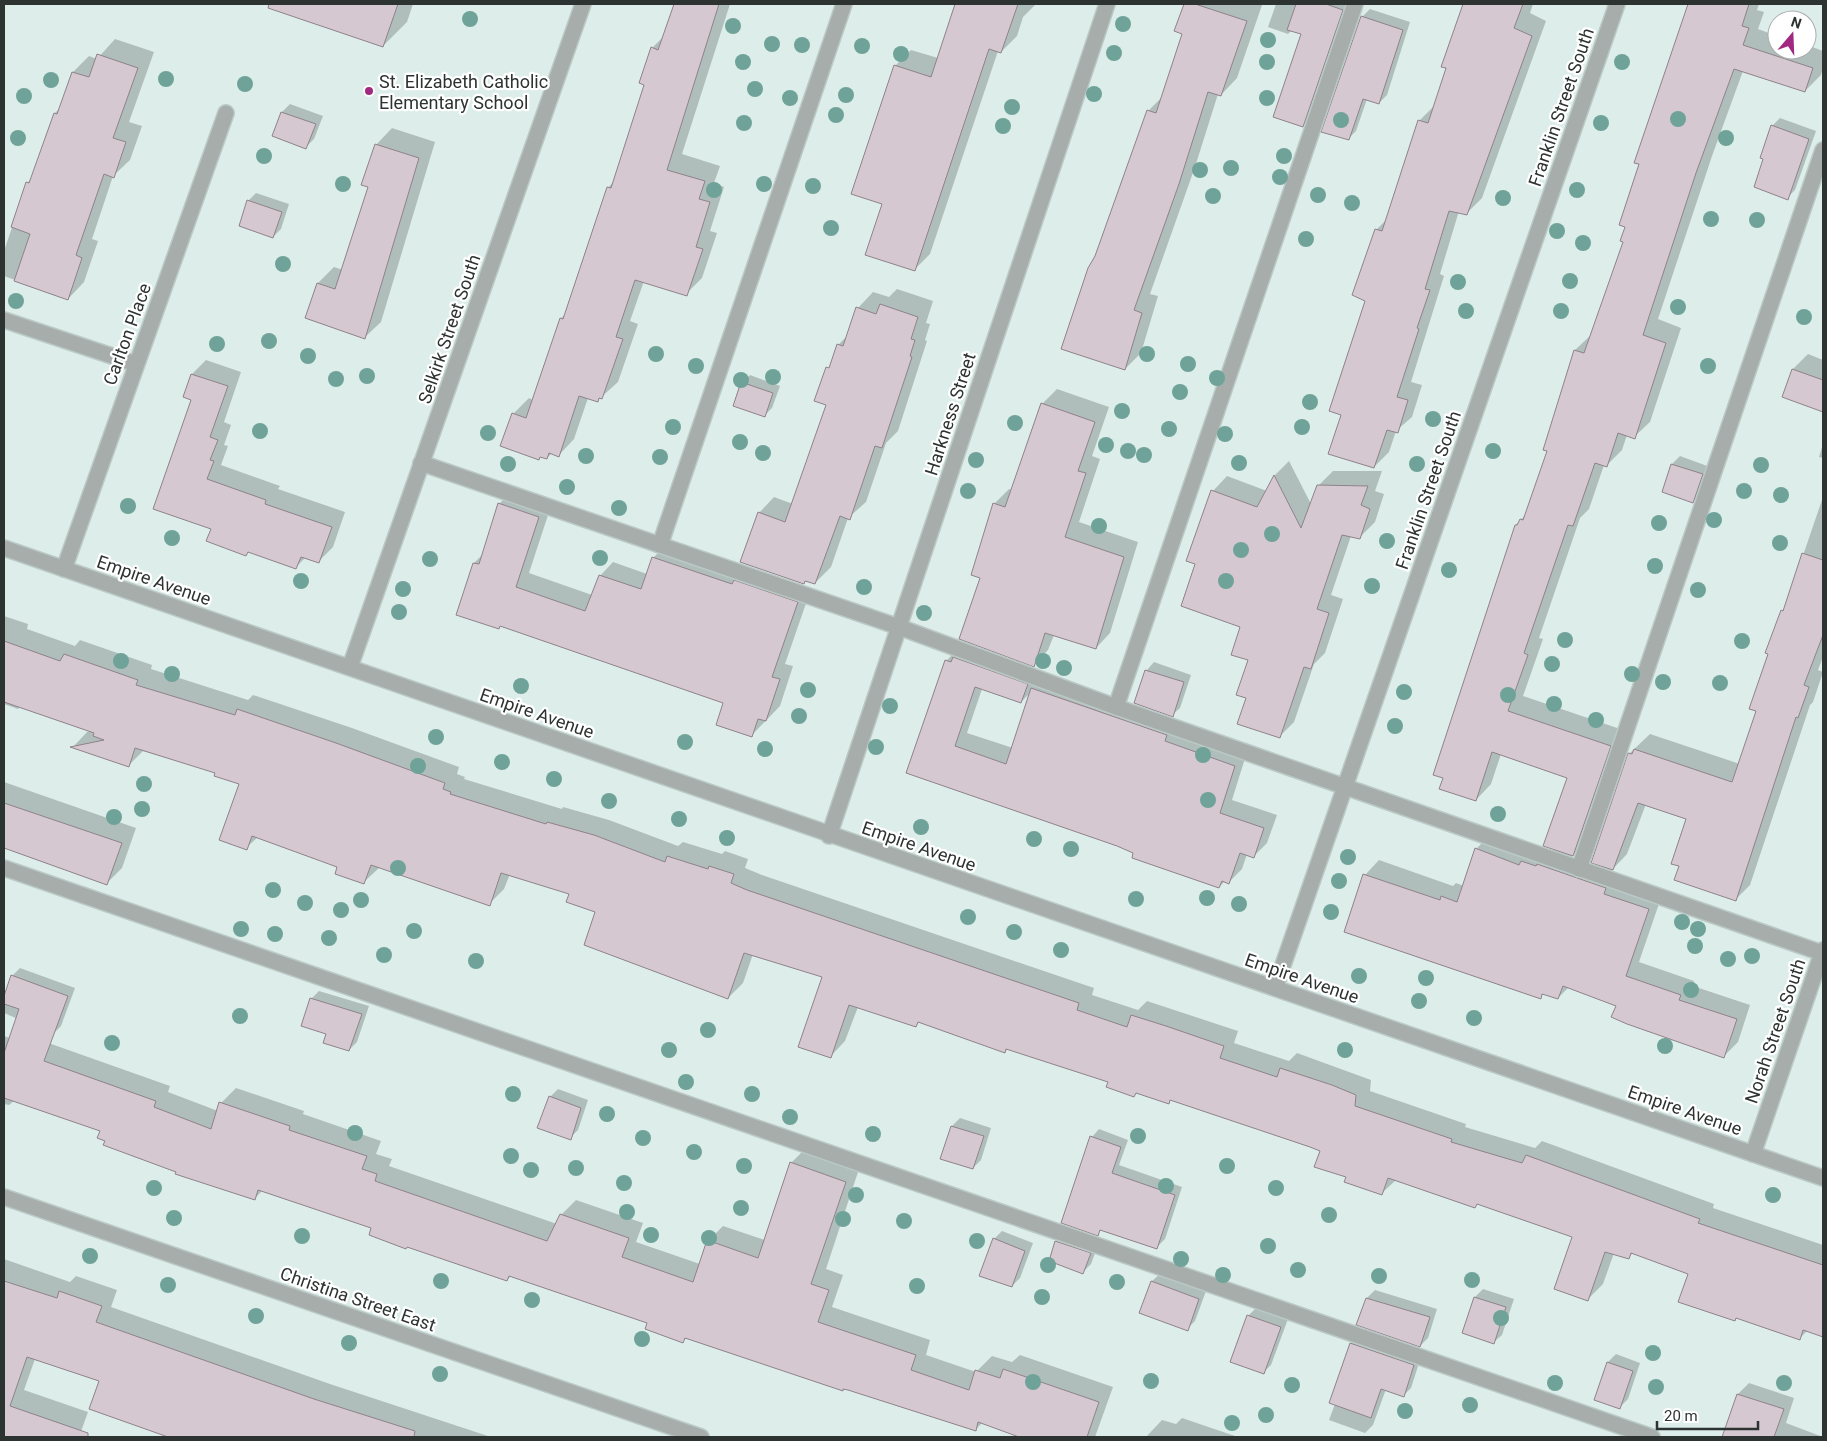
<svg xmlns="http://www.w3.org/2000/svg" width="1827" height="1441" font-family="Roboto,sans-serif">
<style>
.shadow{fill:#0003;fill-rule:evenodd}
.building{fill:#d6c8d0;stroke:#8f828a}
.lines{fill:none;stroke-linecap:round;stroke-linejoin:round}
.service-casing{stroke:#bac9c5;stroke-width:18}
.minor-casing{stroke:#bac9c5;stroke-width:18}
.service{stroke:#a6adab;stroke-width:15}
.minor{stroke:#a6adab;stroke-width:15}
.tree{fill:#6fa298}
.poi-dot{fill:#a12981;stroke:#fff;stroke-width:2}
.labels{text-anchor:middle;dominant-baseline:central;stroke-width:4.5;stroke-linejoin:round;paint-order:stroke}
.poi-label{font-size:18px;fill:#2c3331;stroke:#fff;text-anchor:start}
.street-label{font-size:18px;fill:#2c3331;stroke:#fff}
</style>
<rect width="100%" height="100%" fill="#ddeeea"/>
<g class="shadow">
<path d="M291 4H413L407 22 383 46 288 14Z"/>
<path d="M676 4H730L682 154 720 166 714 183 724 187 710 231 717 233 702 278 686 294 644 281 630 321 638 324 618 382 597 401 588 398 574 439 559 455 552 453 547 458 513 414 529 398 533 400 561 318 567 313 608 188 614 181 646 84 652 48 664 36Z"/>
<path d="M955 4H1036L1023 17 1017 36 1001 52 998 51 930 254 914 270 884 203 895 66 911 50 938 58Z"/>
<path d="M1185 4 1262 5 1237 78 1221 95 1218 94 1195 167 1150 294 1158 296 1141 353 1125 369 1097 256 1148 111 1163 96 1184 33 1176 30Z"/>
<path d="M1276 4H1354L1318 110 1303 125V34L1292 30 1288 34 1268 27Z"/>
<path d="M1464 4H1533L1530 13 1546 21 1482 198 1467 213 1459 211 1440 274 1444 276 1411 382 1422 385 1412 417 1396 431 1389 452 1374 467 1343 414 1367 301 1353 294 1377 229 1387 219 1419 121 1435 105 1448 68 1443 66Z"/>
<path d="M1693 4H1759L1757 10 1764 12 1758 29 1777 36V50H1807V45L1823 51V67L1821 75 1805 91 1743 71 1712 156 1658 319 1681 328 1650 422 1634 437 1627 435 1622 450 1607 465H1604L1589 509 1580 518 1539 638 1543 639 1523 696 1626 731 1589 839 1571 857 1592 864 1630 753 1650 734 1740 764 1758 710 1782 611 1785 608 1823 497V657L1818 670 1823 672 1813 702 1810 705 1750 885 1736 899 1680 866 1688 818 1646 804 1627 854 1611 871 1620 874 1617 880 1662 895 1639 962 1694 981 1693 986 1750 1005 1738 1042 1724 1056 1617 1005 1569 987 1558 998 1544 993 1540 997 1365 875 1379 860 1453 886 1456 883 1464 886 1476 849 1491 834 1550 853 1554 848 1568 778 1501 754 1491 784 1476 800 1516 525 1526 514 1548 450 1545 449 1575 350 1591 335 1625 241Z"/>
<path d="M1370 9 1410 22 1387 95 1379 103 1367 99 1356 131 1348 139 1362 17Z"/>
<path d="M115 39 154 52 129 122 142 126 130 160 113 176 92 239 98 241 84 282 68 299 4 276V251L27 183 32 178 55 113 60 108 73 72 89 56 97 59Z"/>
<path d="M290 104 323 116 314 139 306 147 274 136 282 112Z"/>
<path d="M1780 118 1816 131 1795 190 1787 198 1772 126Z"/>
<path d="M392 128 435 142 381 322 364 338 306 317 318 283 334 267 343 270 369 186 376 145Z"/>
<path d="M256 193 289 204 281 229 273 237 248 201Z"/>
<path d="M897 289 933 301 926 323 930 324 925 340 927 341 898 431 886 443 866 502 848 518 831 567 815 583 807 580 804 583 759 513 774 497 793 504 828 404 816 400 838 345 849 334 858 308 873 292 889 297Z"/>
<path d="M1808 354 1823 360V410L1784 396 1793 369Z"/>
<path d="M206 360 241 372 224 422 231 425 224 445 228 446 221 465 280 486 278 489 345 512 333 547 318 562 306 557 296 567 249 551 246 554 212 529 192 399 184 397 192 374Z"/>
<path d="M750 375 780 386 772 408 764 416 742 383Z"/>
<path d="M1057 389 1109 407 1092 456 1100 459 1079 522 1138 542 1110 633 1096 648 1054 635 1048 650 1033 665 981 577 994 504 1009 489 1012 490 1042 404Z"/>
<path d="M1823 444V458L1819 457Z"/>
<path d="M1680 456 1710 467 1701 493 1693 501 1663 491 1672 464Z"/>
<path d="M1289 461 1311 504 1318 486 1333 471H1382L1375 491 1384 494 1375 522 1360 537 1351 536 1331 595 1343 599 1325 653 1314 664 1294 722 1279 737 1247 697 1249 660 1242 626 1197 563 1213 491 1227 476 1267 491 1275 475Z"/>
<path d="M513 490 552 503 529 573 592 595 600 576 613 562 647 574 653 558 667 544 811 589 785 664 793 666 780 706 752 735 725 702 501 625 474 563 483 554 499 504Z"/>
<path d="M4 616 28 624 27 629 75 646 80 640 152 665 151 669 248 700 253 695 352 728 459 767 457 774 465 777 464 779 562 809 563 807 609 820 678 846 683 842 722 854 725 851 748 859 745 868 762 875 1094 988 1092 995 1138 1010 1147 1001 1238 1031 1234 1043 1289 1061 1297 1053 1371 1080 1370 1091 1466 1124 1465 1127 1535 1148 1542 1141 1714 1204 1713 1208 1823 1245V1336L1808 1330 1799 1339 1737 1317 1735 1320 1689 1273 1633 1253 1628 1258 1614 1253 1603 1284 1588 1299 1573 1236 1478 1203 1475 1207 1396 1180 1382 1193 1348 1177 1322 1151 1171 1099 1168 1103 1137 1092 1134 1095 1109 1081 1008 1048 1005 1052 920 1021 916 1026 858 1007 845 1041 830 1057 824 976 753 954 743 983 728 998 571 893 510 874 504 889 489 904 380 867 364 882 339 867 258 837 246 848 241 784 217 772 143 751 128 766 73 747 87 732 92 731 20 707 18 709 4 704Z"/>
<path d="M967 644 1040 671 1035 686 1046 675 1247 752 1232 800 1277 815 1267 843 1254 856 1247 854 1242 869 1229 882 1225 881 1219 887 1135 852 908 772 946 661 959 648 962 649ZM982 689 1021 702 1032 691 1013 748 967 733Z"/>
<path d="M1154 662 1191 675 1180 708 1172 715 1136 703 1147 670Z"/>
<path d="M4 782 136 828 122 868 107 883 4 847Z"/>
<path d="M20 968 75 988 61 1026 53 1034 4 1013V999L12 976Z"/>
<path d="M319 991 369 1006 357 1042 349 1050 328 1033 311 999Z"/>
<path d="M4 1036 34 1046 40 1040 170 1086 168 1092 218 1111 221 1103 236 1088 304 1111 303 1114 381 1141 376 1154 392 1159 389 1166 557 1224 561 1215 576 1200 643 1223 636 1242 700 1264 708 1241 723 1226 765 1240 791 1163 806 1148 860 1166 826 1269 843 1275 832 1307 930 1340 926 1355 976 1372 992 1356 1012 1362 1020 1355 1113 1387 1095 1437H1022L982 1423 975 1430 844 1388 842 1390 687 1338 683 1341 649 1322 511 1276 507 1280 373 1228 263 1190 254 1199 177 1172 106 1140 101 1130 15 1100 9 1105 4 1104Z"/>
<path d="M558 1089 588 1100 578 1130 570 1138 550 1097Z"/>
<path d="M960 1118 991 1128 981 1160 973 1168 942 1158 952 1126Z"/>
<path d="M1099 1129 1128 1140 1119 1165 1182 1187 1165 1239 1157 1247 1102 1229 1097 1234 1092 1137Z"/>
<path d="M1002 1231 1033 1243 1020 1278 1012 1286 994 1239Z"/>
<path d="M1064 1234 1098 1245 1091 1264 1083 1272 1056 1242Z"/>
<path d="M4 1259 70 1282 76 1276 117 1290 111 1307 330 1384 491 1437H173L90 1409 100 1380 35 1359 24 1390 88 1412 79 1437H4Z"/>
<path d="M1160 1274 1206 1291 1195 1321 1187 1329 1152 1281Z"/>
<path d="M1483 1289 1514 1299 1502 1335 1494 1342 1475 1297Z"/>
<path d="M1375 1290 1437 1309 1428 1338 1420 1346 1367 1298Z"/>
<path d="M1256 1308 1288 1319 1271 1365 1263 1373 1248 1316Z"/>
<path d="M1359 1336 1421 1357 1411 1388 1403 1396 1386 1389 1373 1425 1365 1433 1329 1420 1335 1404 1331 1402 1351 1343Z"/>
<path d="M1616 1354 1640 1363 1628 1399 1620 1407 1596 1399 1608 1362Z"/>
<path d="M1749 1383 1794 1398 1786 1423 1823 1437H1724L1738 1394Z"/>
<path d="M1182 1418 1238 1437H1146L1162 1420 1176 1424Z"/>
</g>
<g class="building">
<path d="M269 4H398L383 47 268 8Z"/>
<path d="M674 4H719L667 170 705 181 699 199 710 202 696 247 703 249 687 296 635 280 616 337 623 339 602 399 599 398 598 402 579 396 559 457 549 453 547 459 540 457 539 460 500 446 512 413 526 418 560 318 563 319 607 187 611 188 644 85 639 83 651 47 658 50Z"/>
<path d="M955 4H1018L1001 53 989 49 915 271 865 255 882 204 851 194 894 65 931 77Z"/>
<path d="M1184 4H1195L1247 21 1221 96 1208 92 1179 184 1134 310 1142 313 1125 370 1061 349 1088 268 1095 256 1147 110 1156 113 1182 34 1174 31Z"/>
<path d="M1296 4H1326L1343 10 1303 127 1273 117 1301 34 1287 30Z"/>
<path d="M1463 4H1523L1514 28 1532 36 1467 215 1449 211 1425 289 1430 290 1417 328 1419 329 1397 397 1408 400 1398 433 1387 430 1374 468 1328 454 1341 415 1329 411 1365 301 1352 295 1375 229 1382 231 1418 120 1428 123 1446 68 1441 67Z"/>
<path d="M1688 4H1749L1742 26 1749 28 1743 45 1813 68 1805 92 1734 69 1696 173 1643 335 1666 343 1635 439 1618 433 1607 467 1595 463 1573 526 1568 525 1524 653 1528 655 1508 711 1611 746 1573 856 1543 846 1567 778 1492 752 1476 801 1439 789 1443 778 1433 775 1515 525H1517L1520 519 1523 520 1547 451 1543 450 1574 350 1584 353 1623 242 1620 241 1625 227 1619 225 1639 164 1634 163Z"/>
<path d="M1361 16 1403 30 1379 104 1363 99 1349 140 1321 132Z"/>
<path d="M97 54 138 68 113 138 126 142 114 178 104 174 76 255 82 258 68 300 14 281 30 234 11 227 26 182 29 183 54 113 57 114 72 72 89 77Z"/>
<path d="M281 112 316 124 306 149 272 136Z"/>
<path d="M1771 125 1809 139 1788 200 1754 187 1763 159 1760 158Z"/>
<path d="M375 144 419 158 365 339 305 318 317 283 335 289 368 187 361 185Z"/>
<path d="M247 200 282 212 273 238 239 226Z"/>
<path d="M880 304 918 317 911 339 915 340 910 356 912 357 882 448 875 446 850 520 840 516 815 584 805 581 804 584 740 562 758 512 785 522 826 405 814 401 826 367 829 368 837 344 843 346 856 307 876 314Z"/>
<path d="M1792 369 1823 380V412L1782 397Z"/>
<path d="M191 374 228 386 210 437 218 440 210 460 214 461 207 479 266 500 265 504 332 527 319 563 301 557 296 569 248 552 246 556 206 541 211 529 153 509 191 400 183 397Z"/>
<path d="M741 382 773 393 765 417 733 406Z"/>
<path d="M1041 403 1095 422 1078 471 1086 473 1065 537 1124 557 1096 649 1045 633 1034 667 959 639 980 578 971 575 993 503 1005 507Z"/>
<path d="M1671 464 1703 474 1693 503 1662 492Z"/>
<path d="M1274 475 1301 528 1317 485 1368 486 1361 505 1370 509 1360 539 1342 535 1317 609 1329 613 1311 669 1304 667 1280 738 1237 724 1246 698 1236 695 1248 660 1231 655 1240 627 1181 606 1195 564 1186 561 1211 490 1257 507Z"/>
<path d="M498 503 539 517 516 587 585 611 599 575 641 589 652 557 732 584 734 580 798 602 772 677 780 679 766 721 758 719 752 737 716 725 723 703 500 626 499 629 456 615 473 563 479 564Z"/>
<path d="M1802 553 1823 560V635L1804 685 1809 687 1798 718 1796 717 1736 901 1674 880 1679 866 1671 864 1686 819 1638 803 1613 870 1591 863 1628 753 1632 754 1634 749 1732 782 1756 711 1749 709 1768 654 1765 653 1781 610 1783 611Z"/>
<path d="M4 641 60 661 64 654 138 680 136 685 235 715 237 709 336 743 445 783 443 789 451 792 450 794 546 824 547 822 594 835 665 862 667 856 708 869 709 866 734 874 731 883 747 890 1079 1003 1077 1010 1127 1027 1131 1015 1166 1026 1224 1046 1220 1058 1277 1077 1280 1068 1332 1085 1356 1095 1355 1106 1452 1139 1451 1142 1522 1163 1526 1155 1700 1219 1698 1223 1823 1265V1337L1803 1330 1800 1340 1736 1318 1735 1321 1678 1302 1688 1274 1631 1253 1629 1259 1605 1252 1588 1301 1554 1289 1572 1237 1477 1204 1475 1208 1388 1178 1382 1195 1344 1182 1346 1177 1314 1167 1320 1151 1310 1147 1170 1100 1169 1104 1136 1093 1134 1097 1106 1087 1108 1082 1006 1049 1005 1053 918 1022 916 1027 849 1005 831 1058 798 1047 822 977 744 953 728 999 584 945 595 912 566 902 569 894 501 873 490 906 371 865 364 884 335 874 337 867 252 836 247 850 219 840 239 784 214 776 215 773 135 748 129 767 70 747 104 740 93 736 94 733 4 702Z"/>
<path d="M953 657 1028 684 1021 703 975 687 955 746 1006 764 1031 688 1167 735 1165 741 1235 766 1220 813 1264 828 1254 858 1240 853 1229 884 1222 881 1219 888 1132 858 1133 853 1117 846 906 773 945 660 951 662Z"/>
<path d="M1145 670 1184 682 1173 717 1134 703Z"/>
<path d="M4 803 122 843 107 885 4 848Z"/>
<path d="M1475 848 1519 865 1521 861 1536 866 1537 864 1606 888 1604 894 1649 909 1626 976 1681 995 1679 1000 1737 1019 1724 1058 1627 1024 1611 1017 1616 1006 1563 986 1558 999 1542 994 1541 999 1344 932 1363 874 1440 900 1441 896 1457 902Z"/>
<path d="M11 975 68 996 44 1061 156 1101 154 1107 211 1129 219 1102 290 1126 289 1130 367 1156 362 1169 377 1174 375 1181 547 1241 560 1214 629 1238 622 1257 693 1282 707 1240 758 1258 790 1162 846 1182 811 1284 829 1290 818 1322 916 1355 911 1370 969 1390 975 1370 1000 1378 1003 1369 1099 1402 1087 1437H1019L978 1422 976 1431 848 1390 843 1389V1391L685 1338 683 1343 645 1329 647 1323 509 1276 507 1281 407 1247 406 1249 369 1235 371 1228 267 1193 258 1190 255 1200 175 1174 176 1172 103 1145 105 1141 97 1138 100 1131 4 1098V1053L19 1009 4 1004V996Z"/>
<path d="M310 998 362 1014 349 1051 323 1043 326 1034 301 1026Z"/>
<path d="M549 1096 581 1108 571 1140 537 1128Z"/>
<path d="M951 1126 984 1136 973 1169 940 1159Z"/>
<path d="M1090 1136 1121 1147 1112 1173 1175 1195 1157 1249 1100 1230 1098 1236 1061 1223Z"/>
<path d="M993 1238 1025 1251 1012 1287 979 1276Z"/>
<path d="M1055 1241 1091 1253 1083 1274 1049 1261Z"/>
<path d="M4 1281 57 1298 59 1291 102 1306 96 1322 314 1399 415 1431 414 1437H168L89 1409 99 1381 27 1357 10 1406 88 1433V1437H4Z"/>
<path d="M1151 1281 1199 1299 1188 1331 1139 1313Z"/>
<path d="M1474 1297 1506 1307 1494 1344 1462 1333Z"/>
<path d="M1366 1298 1430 1317 1420 1347 1356 1325Z"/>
<path d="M1247 1315 1281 1327 1264 1374 1230 1362Z"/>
<path d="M1350 1343 1414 1365 1404 1397 1381 1389 1371 1418 1329 1403Z"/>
<path d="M1607 1362 1633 1371 1620 1409 1594 1400Z"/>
<path d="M1737 1394 1784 1409 1774 1437H1722Z"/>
</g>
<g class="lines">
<g class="service-casing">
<g id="service">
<path d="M4 320 136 364"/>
<path d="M421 463 899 627 1116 707 1822 953"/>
<path d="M660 545 844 4"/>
<path d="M1116 707 1355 4"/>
<path d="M4 868 1652 1437"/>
<path d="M1579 869 1823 150"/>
</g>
</g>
<g class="minor-casing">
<g id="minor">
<path d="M4 548 1823 1178"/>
<path d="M64 569 226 113"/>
<path d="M350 667 583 4"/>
<path d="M829 836 1107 4"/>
<path d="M1275 988 1617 4"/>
<path d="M1753 1154 1823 950"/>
<path d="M4 1197 701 1437"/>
</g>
</g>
<use href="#service" class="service"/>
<use href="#minor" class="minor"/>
</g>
<g class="tree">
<circle cx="470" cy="19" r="8"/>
<circle cx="1123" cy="24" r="8"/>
<circle cx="733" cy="26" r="8"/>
<circle cx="1268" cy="40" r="8"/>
<circle cx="772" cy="44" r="8"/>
<circle cx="802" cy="45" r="8"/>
<circle cx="862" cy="46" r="8"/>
<circle cx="1114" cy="53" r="8"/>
<circle cx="901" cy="54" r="8"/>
<circle cx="743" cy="62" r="8"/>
<circle cx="1267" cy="62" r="8"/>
<circle cx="1622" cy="62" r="8"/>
<circle cx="166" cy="79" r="8"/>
<circle cx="51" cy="80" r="8"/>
<circle cx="245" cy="84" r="8"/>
<circle cx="755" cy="89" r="8"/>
<circle cx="1094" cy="94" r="8"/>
<circle cx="846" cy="95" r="8"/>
<circle cx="24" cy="96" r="8"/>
<circle cx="790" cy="98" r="8"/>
<circle cx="1267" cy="98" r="8"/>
<circle cx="1012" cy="107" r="8"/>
<circle cx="836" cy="115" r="8"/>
<circle cx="1678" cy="119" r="8"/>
<circle cx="1341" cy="120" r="8"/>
<circle cx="744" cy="123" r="8"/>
<circle cx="1601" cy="123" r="8"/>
<circle cx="1003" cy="126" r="8"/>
<circle cx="18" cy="138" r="8"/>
<circle cx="1726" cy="138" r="8"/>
<circle cx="264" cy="156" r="8"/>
<circle cx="1284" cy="156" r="8"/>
<circle cx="1231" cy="168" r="8"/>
<circle cx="1200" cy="170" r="8"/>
<circle cx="1280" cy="177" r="8"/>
<circle cx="343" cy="184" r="8"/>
<circle cx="764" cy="184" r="8"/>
<circle cx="813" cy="186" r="8"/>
<circle cx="714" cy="190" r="8"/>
<circle cx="1577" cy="190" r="8"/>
<circle cx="1318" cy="195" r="8"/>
<circle cx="1213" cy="196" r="8"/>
<circle cx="1503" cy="198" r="8"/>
<circle cx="1352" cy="203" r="8"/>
<circle cx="1711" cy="219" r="8"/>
<circle cx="1757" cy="220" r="8"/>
<circle cx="831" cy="228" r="8"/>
<circle cx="1557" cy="231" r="8"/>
<circle cx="1306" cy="239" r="8"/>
<circle cx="1583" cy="243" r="8"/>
<circle cx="283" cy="264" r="8"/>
<circle cx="1570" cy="281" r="8"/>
<circle cx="1458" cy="282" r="8"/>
<circle cx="16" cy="301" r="8"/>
<circle cx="1678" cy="307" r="8"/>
<circle cx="1466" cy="311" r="8"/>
<circle cx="1561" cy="311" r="8"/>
<circle cx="1804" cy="317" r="8"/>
<circle cx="269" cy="341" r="8"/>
<circle cx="217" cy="344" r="8"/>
<circle cx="656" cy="354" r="8"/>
<circle cx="1147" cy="354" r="8"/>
<circle cx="308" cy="356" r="8"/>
<circle cx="1188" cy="364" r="8"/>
<circle cx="696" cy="366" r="8"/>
<circle cx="1708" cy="366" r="8"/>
<circle cx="367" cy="376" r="8"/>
<circle cx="773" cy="377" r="8"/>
<circle cx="1217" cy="378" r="8"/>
<circle cx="336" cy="379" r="8"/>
<circle cx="741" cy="380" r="8"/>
<circle cx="1180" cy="392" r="8"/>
<circle cx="1310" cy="402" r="8"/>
<circle cx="1122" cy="411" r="8"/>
<circle cx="1433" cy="419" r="8"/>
<circle cx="1015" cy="423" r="8"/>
<circle cx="673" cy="427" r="8"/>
<circle cx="1302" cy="427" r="8"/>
<circle cx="1169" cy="429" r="8"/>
<circle cx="260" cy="431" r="8"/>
<circle cx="488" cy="433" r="8"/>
<circle cx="1225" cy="434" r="8"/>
<circle cx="740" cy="442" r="8"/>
<circle cx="1106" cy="445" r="8"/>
<circle cx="1128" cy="451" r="8"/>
<circle cx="1493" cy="451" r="8"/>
<circle cx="763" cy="453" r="8"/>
<circle cx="1144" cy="455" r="8"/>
<circle cx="586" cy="456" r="8"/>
<circle cx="660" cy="457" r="8"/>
<circle cx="976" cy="460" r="8"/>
<circle cx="1239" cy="463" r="8"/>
<circle cx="508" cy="464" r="8"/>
<circle cx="1417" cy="464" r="8"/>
<circle cx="1761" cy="465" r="8"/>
<circle cx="567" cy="487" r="8"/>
<circle cx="968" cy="491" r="8"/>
<circle cx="1744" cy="491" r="8"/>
<circle cx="1781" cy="495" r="8"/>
<circle cx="128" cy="506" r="8"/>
<circle cx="619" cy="508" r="8"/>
<circle cx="1714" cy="520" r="8"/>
<circle cx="1659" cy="523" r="8"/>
<circle cx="1099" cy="526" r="8"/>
<circle cx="1272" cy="534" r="8"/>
<circle cx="172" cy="538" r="8"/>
<circle cx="1387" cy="541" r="8"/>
<circle cx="1780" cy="543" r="8"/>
<circle cx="1241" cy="550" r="8"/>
<circle cx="600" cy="558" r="8"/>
<circle cx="430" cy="559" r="8"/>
<circle cx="1655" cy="566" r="8"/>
<circle cx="1449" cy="570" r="8"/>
<circle cx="301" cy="581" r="8"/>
<circle cx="1226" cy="581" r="8"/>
<circle cx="1372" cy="586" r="8"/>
<circle cx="864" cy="587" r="8"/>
<circle cx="403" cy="589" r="8"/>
<circle cx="1698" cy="590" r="8"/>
<circle cx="399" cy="612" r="8"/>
<circle cx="924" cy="613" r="8"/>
<circle cx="1565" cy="640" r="8"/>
<circle cx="1742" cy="641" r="8"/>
<circle cx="121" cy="661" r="8"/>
<circle cx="1043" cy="661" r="8"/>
<circle cx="1552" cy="664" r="8"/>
<circle cx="1064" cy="668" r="8"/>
<circle cx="172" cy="674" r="8"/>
<circle cx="1632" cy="674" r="8"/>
<circle cx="1663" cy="682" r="8"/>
<circle cx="1720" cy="683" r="8"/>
<circle cx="521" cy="686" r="8"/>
<circle cx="808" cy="690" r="8"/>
<circle cx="1404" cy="692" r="8"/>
<circle cx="1508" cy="695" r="8"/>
<circle cx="1554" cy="704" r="8"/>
<circle cx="890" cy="706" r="8"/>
<circle cx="799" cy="716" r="8"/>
<circle cx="1596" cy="720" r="8"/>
<circle cx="1395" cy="726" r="8"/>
<circle cx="436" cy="737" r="8"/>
<circle cx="685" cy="742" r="8"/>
<circle cx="876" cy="747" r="8"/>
<circle cx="765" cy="749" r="8"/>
<circle cx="1203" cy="755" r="8"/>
<circle cx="502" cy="762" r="8"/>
<circle cx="418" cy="766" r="8"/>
<circle cx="554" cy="779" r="8"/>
<circle cx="144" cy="784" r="8"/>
<circle cx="1208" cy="800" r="8"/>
<circle cx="609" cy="801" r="8"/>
<circle cx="142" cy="809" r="8"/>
<circle cx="1498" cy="814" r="8"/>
<circle cx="114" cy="817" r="8"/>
<circle cx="679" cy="819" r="8"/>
<circle cx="921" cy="827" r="8"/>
<circle cx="727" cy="838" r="8"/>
<circle cx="1034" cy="839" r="8"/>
<circle cx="1071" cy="849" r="8"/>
<circle cx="1348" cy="857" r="8"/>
<circle cx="398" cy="868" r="8"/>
<circle cx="1339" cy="881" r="8"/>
<circle cx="273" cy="890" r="8"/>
<circle cx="1207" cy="898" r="8"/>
<circle cx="1136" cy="899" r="8"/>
<circle cx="361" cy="900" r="8"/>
<circle cx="305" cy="903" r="8"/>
<circle cx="1239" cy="904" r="8"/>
<circle cx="341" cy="910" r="8"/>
<circle cx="1331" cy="912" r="8"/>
<circle cx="968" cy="917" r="8"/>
<circle cx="1682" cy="922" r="8"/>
<circle cx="241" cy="929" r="8"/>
<circle cx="1698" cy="929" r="8"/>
<circle cx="414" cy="931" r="8"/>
<circle cx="1014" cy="932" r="8"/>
<circle cx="275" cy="934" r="8"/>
<circle cx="329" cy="938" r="8"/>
<circle cx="1695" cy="946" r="8"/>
<circle cx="1061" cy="950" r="8"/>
<circle cx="384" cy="955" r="8"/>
<circle cx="1752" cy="956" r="8"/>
<circle cx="1728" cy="959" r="8"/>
<circle cx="476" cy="961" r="8"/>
<circle cx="1359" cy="976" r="8"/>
<circle cx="1426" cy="978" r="8"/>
<circle cx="1691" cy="990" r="8"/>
<circle cx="1419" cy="1001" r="8"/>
<circle cx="240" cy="1016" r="8"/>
<circle cx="1474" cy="1018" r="8"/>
<circle cx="708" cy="1030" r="8"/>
<circle cx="112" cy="1043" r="8"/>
<circle cx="1665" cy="1046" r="8"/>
<circle cx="669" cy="1050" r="8"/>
<circle cx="1345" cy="1050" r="8"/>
<circle cx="686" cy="1082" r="8"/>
<circle cx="513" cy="1094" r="8"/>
<circle cx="752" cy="1094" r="8"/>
<circle cx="607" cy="1114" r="8"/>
<circle cx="790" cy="1117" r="8"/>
<circle cx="355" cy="1133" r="8"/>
<circle cx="873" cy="1134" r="8"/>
<circle cx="1138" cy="1136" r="8"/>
<circle cx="643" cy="1138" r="8"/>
<circle cx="694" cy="1152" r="8"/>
<circle cx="511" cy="1156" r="8"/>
<circle cx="744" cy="1166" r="8"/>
<circle cx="1227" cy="1166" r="8"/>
<circle cx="576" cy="1168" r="8"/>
<circle cx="531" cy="1170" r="8"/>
<circle cx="624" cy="1183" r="8"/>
<circle cx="1166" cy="1186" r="8"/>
<circle cx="154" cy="1188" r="8"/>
<circle cx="1276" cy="1188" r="8"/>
<circle cx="856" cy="1195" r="8"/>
<circle cx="1773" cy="1195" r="8"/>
<circle cx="741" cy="1208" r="8"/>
<circle cx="627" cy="1212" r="8"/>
<circle cx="1329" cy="1215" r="8"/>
<circle cx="174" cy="1218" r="8"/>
<circle cx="843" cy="1219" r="8"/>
<circle cx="904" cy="1221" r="8"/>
<circle cx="651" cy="1235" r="8"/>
<circle cx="302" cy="1236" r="8"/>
<circle cx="709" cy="1238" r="8"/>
<circle cx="977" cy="1241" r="8"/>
<circle cx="1268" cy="1246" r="8"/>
<circle cx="90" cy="1256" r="8"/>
<circle cx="1181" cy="1259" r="8"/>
<circle cx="1048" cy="1265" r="8"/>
<circle cx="1298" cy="1270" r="8"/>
<circle cx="1223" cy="1275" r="8"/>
<circle cx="1379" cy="1276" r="8"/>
<circle cx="1472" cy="1280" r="8"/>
<circle cx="441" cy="1281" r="8"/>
<circle cx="1117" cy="1282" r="8"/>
<circle cx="168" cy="1285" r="8"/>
<circle cx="917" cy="1286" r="8"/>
<circle cx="1042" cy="1297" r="8"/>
<circle cx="532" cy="1300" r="8"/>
<circle cx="256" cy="1316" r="8"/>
<circle cx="1501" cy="1318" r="8"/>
<circle cx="642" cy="1339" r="8"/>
<circle cx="349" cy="1343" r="8"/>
<circle cx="1653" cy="1353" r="8"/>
<circle cx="440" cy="1374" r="8"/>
<circle cx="1151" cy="1381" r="8"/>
<circle cx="1033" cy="1382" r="8"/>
<circle cx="1555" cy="1383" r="8"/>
<circle cx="1784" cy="1383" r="8"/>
<circle cx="1292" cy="1385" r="8"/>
<circle cx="1656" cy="1387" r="8"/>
<circle cx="1470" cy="1405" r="8"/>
<circle cx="1405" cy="1411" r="8"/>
<circle cx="1266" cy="1415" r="8"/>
<circle cx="1232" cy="1423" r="8"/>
</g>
<circle class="poi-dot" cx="369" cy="91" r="5"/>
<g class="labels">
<g class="poi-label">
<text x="379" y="81">St. Elizabeth Catholic<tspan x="379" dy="21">Elementary School</tspan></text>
</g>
<g class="street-label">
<text transform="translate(1561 107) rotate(-71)">Franklin Street South</text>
<text transform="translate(449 329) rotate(-71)">Selkirk Street South</text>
<text transform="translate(127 334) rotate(-70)">Carlton Place</text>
<text transform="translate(950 414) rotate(-72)">Harkness Street</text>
<text transform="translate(1428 490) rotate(-71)">Franklin Street South</text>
<text transform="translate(154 580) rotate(19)">Empire Avenue</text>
<text transform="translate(537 713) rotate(19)">Empire Avenue</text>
<text transform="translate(919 846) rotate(19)">Empire Avenue</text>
<text transform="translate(1302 978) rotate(19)">Empire Avenue</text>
<text transform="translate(1775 1031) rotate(-71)">Norah Street South</text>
<text transform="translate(1685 1110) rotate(19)">Empire Avenue</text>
<text transform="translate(358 1299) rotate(19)">Christina Street East</text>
</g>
</g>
<rect width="1827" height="1441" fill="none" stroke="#2c3331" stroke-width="10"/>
<g transform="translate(1792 35) rotate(19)"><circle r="24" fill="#ffffff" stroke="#abadad"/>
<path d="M0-4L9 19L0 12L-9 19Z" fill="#a12981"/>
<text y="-8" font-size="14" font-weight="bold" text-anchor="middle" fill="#2c3331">N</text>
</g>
<path d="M1657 1421v8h101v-8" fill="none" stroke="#2c3331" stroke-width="2.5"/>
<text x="1664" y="1421" font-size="15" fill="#2c3331" stroke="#ffffff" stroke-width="4" paint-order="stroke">20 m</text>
</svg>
